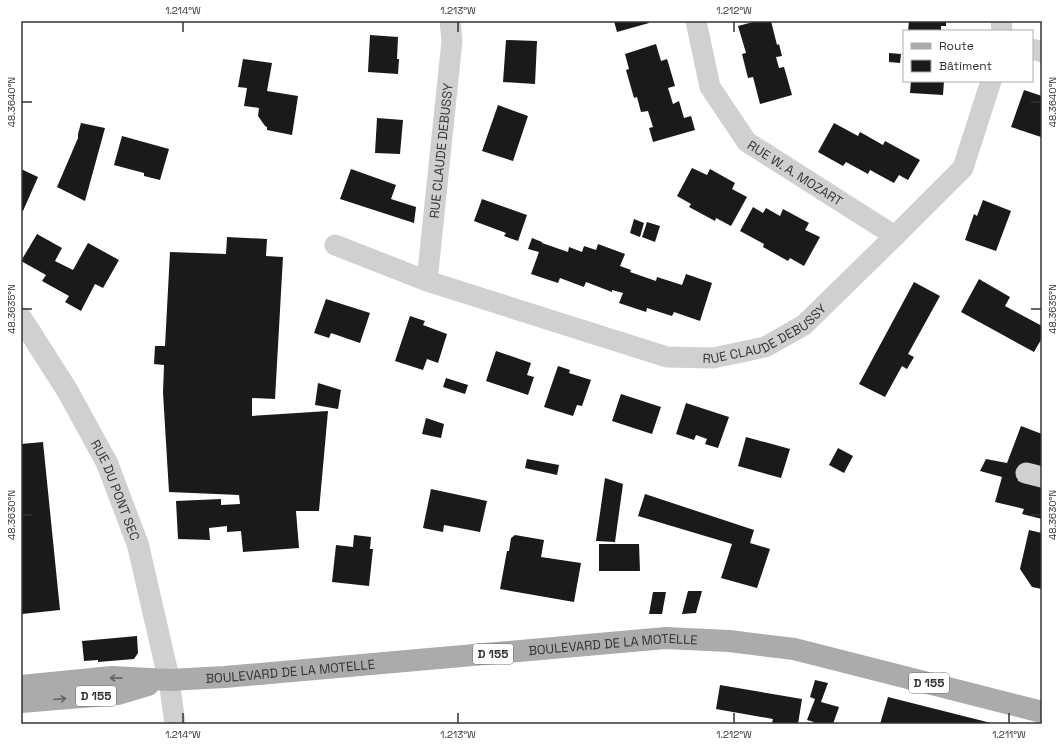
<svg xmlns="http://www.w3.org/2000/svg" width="1063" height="745" font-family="'Space Grotesk',sans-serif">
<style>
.building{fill:#1a1a1a}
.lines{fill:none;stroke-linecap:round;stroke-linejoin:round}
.minor{stroke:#d0d0d0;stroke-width:21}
.tertiary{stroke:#d0d0d0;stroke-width:22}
.primary{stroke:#ababab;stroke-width:22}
.oneway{stroke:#636363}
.ticks{fill:none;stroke:#333;stroke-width:1.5}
.labels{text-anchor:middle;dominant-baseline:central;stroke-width:4;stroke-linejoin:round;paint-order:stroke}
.shield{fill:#fff;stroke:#707070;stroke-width:1}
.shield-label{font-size:12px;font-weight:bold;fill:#333}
.street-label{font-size:13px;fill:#333;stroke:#fff}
.neatline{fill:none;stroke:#333;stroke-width:1.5}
.ticks-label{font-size:10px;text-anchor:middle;fill:#333}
</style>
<rect width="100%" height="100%" fill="#fff"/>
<g class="building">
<path d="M614 21H648L649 23 617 32Z"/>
<path d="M757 21H771L777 45 779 44 782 56 776 57 779 68 784 67 792 95 760 104 753 77 748 78 742 54 746 53 738 26Z"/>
<path d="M909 21H946V26H941V31H908Z"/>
<path d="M370 35 398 37 397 59H399L398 74 368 72Z"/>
<path d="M506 40 537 41 535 84 503 82Z"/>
<path d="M656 44 661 61 667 59 668 62 675 86 668 88 673 104 679 101 684 118 691 116 695 130 653 142 649 128 653 127 648 111 641 112 637 97 634 98 626 70 629 69 625 54Z"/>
<path d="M889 53 901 54 900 63 889 62Z"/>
<path d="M243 59 272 63 267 91 298 96 292 135 267 130V127L265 126 258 116 259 108 244 106 247 88 238 87Z"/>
<path d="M911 81H944L943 95 910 93Z"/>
<path d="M1024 90 1042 96 1041 137 1011 127Z"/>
<path d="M498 105 528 116 513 161 482 151Z"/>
<path d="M377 118 403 120 400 154 375 153Z"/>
<path d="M81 123 105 128 85 201 57 187 78 138V134Z"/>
<path d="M834 123 858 136 860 132 883 145 885 141 920 160 908 180 899 175 894 183 870 170 868 174 846 162 843 166 818 152Z"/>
<path d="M122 136 169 149 160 180 144 176V173L114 165Z"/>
<path d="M692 168 707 175 710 169 735 183 732 189 747 197 731 226 716 218 715 221 689 207 691 204 677 196Z"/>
<path d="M21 169 38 177 23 211 21 210Z"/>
<path d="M351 169 396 185 391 199 416 207 414 223 340 199Z"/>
<path d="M482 199 527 215 518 241 504 236 506 233 474 221Z"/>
<path d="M983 200 1011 211 996 251 965 240 974 214 977 216Z"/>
<path d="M753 207 763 213 766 208 780 216 783 209 809 223 805 230 820 237 804 266 790 258 788 261 763 247 764 244 740 231Z"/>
<path d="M634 219 644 223 640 237 630 233Z"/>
<path d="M647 222 660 226 655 242 642 237Z"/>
<path d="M37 234 62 248 55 261 73 270 88 243 119 260 103 288 95 284 81 311 65 302 69 296 42 281 46 275 21 261Z"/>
<path d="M227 237 267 239 266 256 283 257 275 399 252 398V416L328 411 319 511H296L299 548 243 552 241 531 227 532V526L209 528 210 540 178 539 176 501 221 499V505L240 504 239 495 169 492 163 393 164 365 154 364 155 346H165L170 252 226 254Z"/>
<path d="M532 238 542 242V243L568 252 569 247 582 252 584 246 596 250 598 244 625 254 620 266 631 270 630 272 656 281 657 277 682 285 686 274 712 283 700 321 674 312 672 316 647 308 646 312 619 303 623 293 612 290V292L586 282 584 287 560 278 558 283 531 274 539 252 528 249Z"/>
<path d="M979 279 1010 297 1005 306 1042 326V338L1034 352 961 312Z"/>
<path d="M914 282 940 296 908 354 914 357 907 369 902 366 885 397 859 384Z"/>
<path d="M326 299 370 313 360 343 331 333 329 338 314 333Z"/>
<path d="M410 316 425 321 423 325 447 334 438 363 427 359 423 370 395 361Z"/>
<path d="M496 351 531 363 527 375 534 377 528 395 486 381Z"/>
<path d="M558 366 570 370 569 373 591 380 582 406 577 405 573 416 544 407Z"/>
<path d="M446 378 468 385 465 394 443 387Z"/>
<path d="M318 383 341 390 338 409 315 405Z"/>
<path d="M621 394 661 407 652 434 612 421Z"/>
<path d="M686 403 729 417 718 448 705 444 707 439 696 435 694 440 676 434Z"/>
<path d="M426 418 444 424 441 438 422 434Z"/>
<path d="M1021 426 1042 434V471L1021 466 1018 481 1042 486V519L1022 514 1024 509 995 502 1002 477 980 471 986 459 1007 463Z"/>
<path d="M746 437 790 449 781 478 738 466Z"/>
<path d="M43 442 60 610 22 614 21 604V444Z"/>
<path d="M838 448 853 456 844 473 829 465Z"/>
<path d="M527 459 559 465 557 475 525 468Z"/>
<path d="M605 478 623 484 615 542 596 541Z"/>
<path d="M431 489 487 501 480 532 444 525 443 532 423 528Z"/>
<path d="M645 494 754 530 750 543 770 549 757 588 721 578 732 544 638 516Z"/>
<path d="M1029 530 1042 533V589L1032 587 1020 569Z"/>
<path d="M354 535 371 537 370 549H373L369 586 332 582 336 545 353 547Z"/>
<path d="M515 535 544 540 541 557 581 563 574 602 500 589 507 551H509L511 538Z"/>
<path d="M599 544H639L640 571H599Z"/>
<path d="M688 591H702L696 613 682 614Z"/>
<path d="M653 592H666L662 614H649Z"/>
<path d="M137 636 138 653 134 659 98 662V660L84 661 82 641Z"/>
<path d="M815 680 828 683 821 702 839 707 833 724H813L814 722 807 720 815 699 810 697Z"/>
<path d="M720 685 802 699 798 724H781L772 723 773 719 716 709Z"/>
<path d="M888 697 991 723V724H880Z"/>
</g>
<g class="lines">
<g class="minor">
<path id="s1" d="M696 21 710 87 747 142 895 236"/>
<path d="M1001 21 1002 31"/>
<path d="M1032 49 1042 52"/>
<path id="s2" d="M335 245 427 281 667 357 713 358 765 347 804 325 895 236 963 168 991 81"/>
<path id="s3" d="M427 281 452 41 450 21"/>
<path d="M1026 473 1042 477"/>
<path d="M169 680 175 724"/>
</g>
<path class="tertiary" id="s4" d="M21 318 67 390 107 463 138 545 169 680"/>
<g class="primary">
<path id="s5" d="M21 686 112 677 169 680 225 677 666 638 729 641 794 649 1042 712"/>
<path d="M21 702 118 694 148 685"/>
</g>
</g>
<defs><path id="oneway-shaft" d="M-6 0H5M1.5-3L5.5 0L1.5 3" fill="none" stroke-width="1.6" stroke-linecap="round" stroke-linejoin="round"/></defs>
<g class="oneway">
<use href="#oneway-shaft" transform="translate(116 678) rotate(-179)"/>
<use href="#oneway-shaft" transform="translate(60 699) rotate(-5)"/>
</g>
<path class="ticks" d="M183 22V32M458 22V32M734 22V32M22 102H32M1031 102H1041M22 309H32M1031 309H1041M22 515H32M1031 515H1041M183 713V723M458 713V723M734 713V723M1009 713V723"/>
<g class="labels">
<g class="shield">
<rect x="473" y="644" width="40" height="20" rx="3"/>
<rect x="909" y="673" width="40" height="20" rx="3"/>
<rect x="76" y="686" width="40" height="20" rx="3"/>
</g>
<g class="shield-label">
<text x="493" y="654">D 155</text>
<text x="929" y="683">D 155</text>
<text x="96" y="696">D 155</text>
</g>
<g class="street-label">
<text stroke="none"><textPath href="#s3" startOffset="131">RUE CLAUDE DEBUSSY</textPath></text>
<text stroke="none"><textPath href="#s1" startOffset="191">RUE W. A. MOZART</textPath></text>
<text stroke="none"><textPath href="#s2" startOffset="454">RUE CLAUDE DEBUSSY</textPath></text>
<text stroke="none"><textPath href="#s4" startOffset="197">RUE DU PONT SEC</textPath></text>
<text stroke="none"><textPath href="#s5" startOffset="594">BOULEVARD DE LA MOTELLE</textPath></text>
<text stroke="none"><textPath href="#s5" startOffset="270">BOULEVARD DE LA MOTELLE</textPath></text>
</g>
</g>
<rect width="1063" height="745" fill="none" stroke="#ffffff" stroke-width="44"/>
<rect x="903" y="30" width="130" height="52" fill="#ffffff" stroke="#adadad"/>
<rect x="911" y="43" width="20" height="6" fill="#ababab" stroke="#adadad"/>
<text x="939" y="50" font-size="12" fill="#333333">Route</text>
<rect x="911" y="60" width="20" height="12" fill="#1a1a1a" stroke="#adadad"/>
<text x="939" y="70" font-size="12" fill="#333333">Bâtiment</text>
<rect x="22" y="22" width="1019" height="701" class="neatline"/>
<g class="ticks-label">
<text x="183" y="14">1.214°W</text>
<text x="458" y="14">1.213°W</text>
<text x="734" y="14">1.212°W</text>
<text transform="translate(11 102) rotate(-90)" y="4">48.3640°N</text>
<text transform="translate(1052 102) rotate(-90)" y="4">48.3640°N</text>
<text transform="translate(11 309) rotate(-90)" y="4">48.3635°N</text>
<text transform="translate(1052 309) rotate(-90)" y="4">48.3635°N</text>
<text transform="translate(11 515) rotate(-90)" y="4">48.3630°N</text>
<text transform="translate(1052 515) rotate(-90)" y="4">48.3630°N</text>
<text x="183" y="738">1.214°W</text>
<text x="458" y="738">1.213°W</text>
<text x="734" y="738">1.212°W</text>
<text x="1009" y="738">1.211°W</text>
</g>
</svg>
